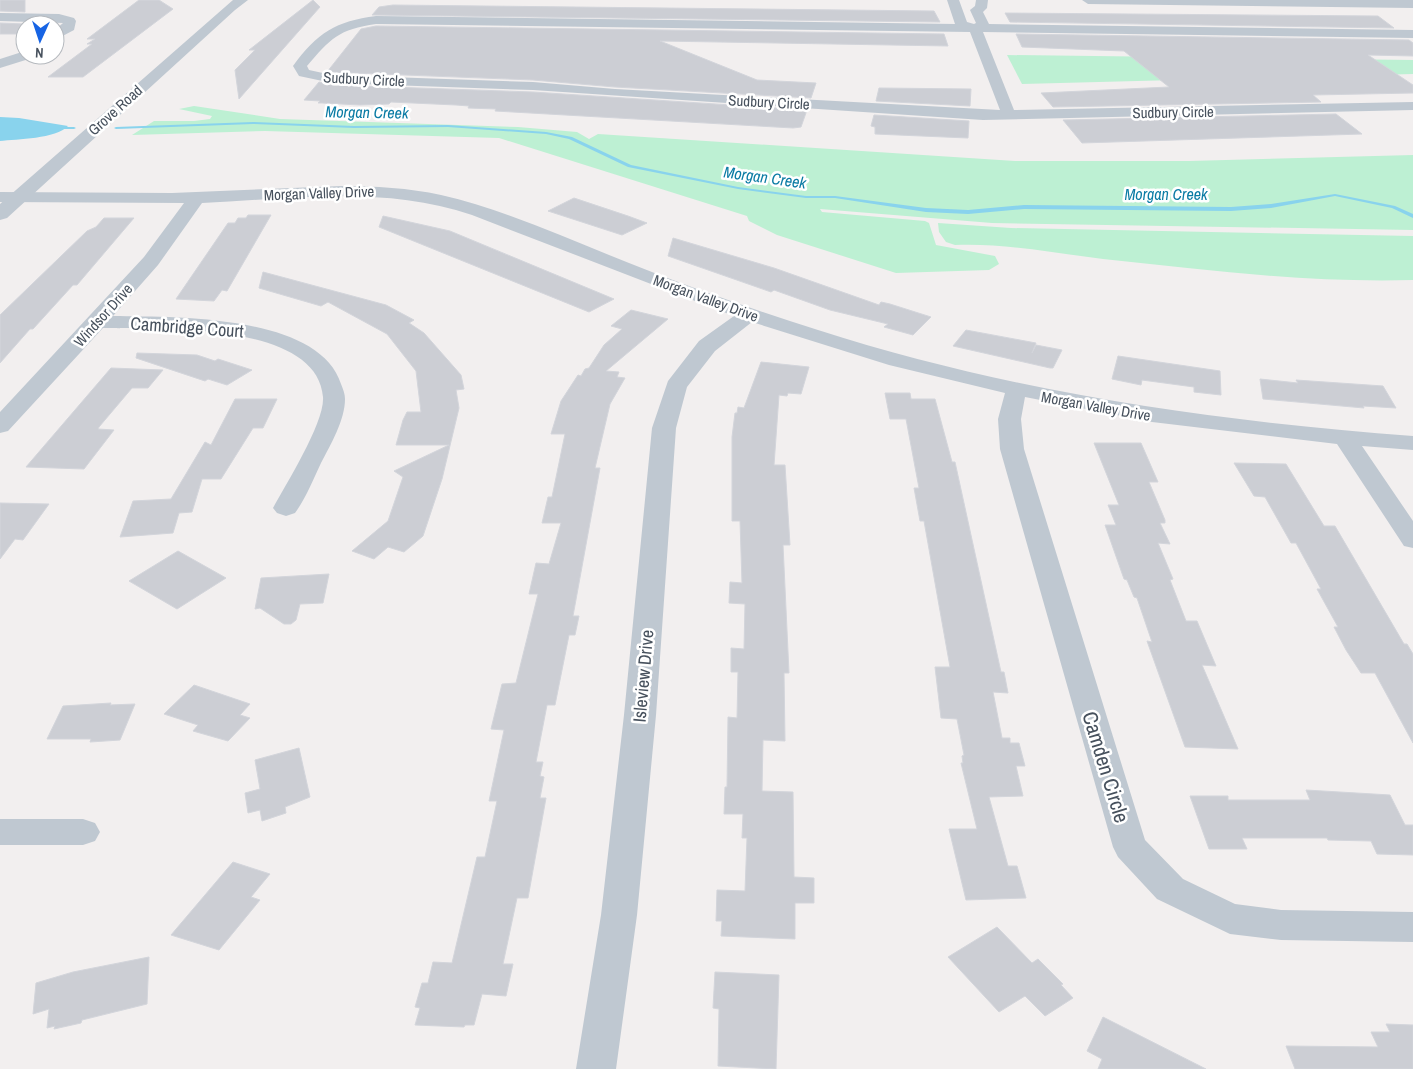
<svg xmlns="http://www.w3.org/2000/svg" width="1413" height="1069" font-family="'Archivo Narrow',sans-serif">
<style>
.green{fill:#bdf0d3}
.water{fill:#89d3ed}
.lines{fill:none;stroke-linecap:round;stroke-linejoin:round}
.stream{fill:#89d3ed;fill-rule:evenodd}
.building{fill:#ccced4;stroke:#d3d5db}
.minor{fill:#bfc8d1;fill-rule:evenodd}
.tertiary{fill:#bfc8d1;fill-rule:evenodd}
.labels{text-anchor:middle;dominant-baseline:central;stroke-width:5;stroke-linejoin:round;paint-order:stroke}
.far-street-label{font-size:15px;fill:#47515d;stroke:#fff}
.far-water-label{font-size:16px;font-style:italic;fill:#0a7ba4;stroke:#fff}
.street-label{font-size:18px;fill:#47515d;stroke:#fff}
.near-street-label{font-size:21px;fill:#47515d;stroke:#fff}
</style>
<rect width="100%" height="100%" fill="#f2efef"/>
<g class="green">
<path d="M1007 55 1413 60V74L1022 84Z"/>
<path d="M194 106 280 119 518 127 577 132 589 139 598 134 1015 161H1189L1413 155V230L992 223 820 209 822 212 925 221 929 223 936 245 995 256 999 264 989 270 896 273 777 235 749 221 747 216 499 138 265 131 132 135 154 121H194L210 119 212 116 179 109Z"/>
<path d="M938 223 1011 228 1413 236V280C1308 283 1206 270 1103 259 1054 253 1004 243 955 245L946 242 939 232Z"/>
</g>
<path class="water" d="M0 117 19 118 68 126C56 139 17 139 0 141Z"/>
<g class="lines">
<g class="stream">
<path d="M253 122 354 126 448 125 546 132 572 137 631 165 738 187 806 196H835L926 208 968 210 1024 205 1231 207 1271 204 1335 194 1395 206 1413 214V218L1392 208 1335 196 1271 208 1231 211 1024 209 968 214 926 212 835 198H806L738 189 628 167 569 139 546 134 448 127 354 128 253 124 116 129 114 128 116 127Z"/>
<path d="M55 127H74L76 128 74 129H55Z"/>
</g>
</g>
<g class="building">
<path d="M0 0H25V12L0 11Z"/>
<path d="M139 0H159L173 9 83 77H48L92 44H87L95 39H87Z"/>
<path d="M313 0 320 7 239 99 235 70 255 50H249Z"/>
<path d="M393 5 934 11 940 22 372 15 379 7Z"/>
<path d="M1005 13 1378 16 1394 28 1010 22Z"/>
<path d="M0 23 25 24V34H0Z"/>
<path d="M376 26 944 34 948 46 660 41 757 80 816 83 811 98 615 87 533 80 327 72 361 29Z"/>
<path d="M1016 34 1409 40 1413 43V56L1368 55 1413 85V93L1313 95 1321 102 1053 107 1041 93 1169 87 1124 51 1022 47Z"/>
<path d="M319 82 332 85 533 92 807 110 801 127 793 128 495 111 496 109 468 108 469 106 456 105 391 102 389 104 360 105 322 103H318L320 101 304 100Z"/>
<path d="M879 88 971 89 970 106 876 101Z"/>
<path d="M1336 114 1362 134 1082 143 1063 120Z"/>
<path d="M874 115 969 121 968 138 875 134V127L871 126Z"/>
<path d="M574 198 628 216 647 223 622 235 548 211Z"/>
<path d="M248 215H271L227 291 222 290 214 301 176 299 228 223H235L238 218H246Z"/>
<path d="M383 216 450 231 614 299 589 312 379 227Z"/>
<path d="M104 218H134L77 285H73L33 329H30L0 363V315L87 231 96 227Z"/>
<path d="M673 238 774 268 879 305 881 302 890 304 931 317 913 335 884 327 888 324 830 310 774 290 771 292 668 256Z"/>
<path d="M263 272 386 305 414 320 409 323 424 333 461 375 464 389 456 390 459 408 442 479 423 536 404 552 388 547 374 559 352 551 388 521 403 477 394 471 449 445H396L403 420 407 412H421L416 371 387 334 328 302 321 306 259 288Z"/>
<path d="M631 310 668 319 606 371 619 372 617 377 625 378 610 404 595 468H600L573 616H579L575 635H569L555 705H547L536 762H543L540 776 544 777 540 798H546L528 898H517L503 964H513L506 996 482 994 474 1025H465L464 1027 415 1025 420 1008 415 1007 422 983H428L433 962 452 963 477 857H485L497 801H489L504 730 491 729 502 684 516 683 538 594H529L536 563 549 564 561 523H542L548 497H552L565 434H551L561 401 578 375 581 376 585 369 589 368 604 345 622 329 611 326Z"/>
<path d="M966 330 1036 343 1032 353 1036 345 1062 350 1053 368H1050L953 346Z"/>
<path d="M137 353 197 355 215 361 218 359 252 370 227 385 208 379 205 381 136 358Z"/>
<path d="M1118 356 1220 371 1221 395 1194 392V387L1142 380 1141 385 1112 379Z"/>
<path d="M761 362 809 367 801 394 788 393 787 396 779 395 774 465H785L790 545H783L789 673H784L785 741 763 740 762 791 793 792 794 877 814 878V903H795V939L721 936 722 921H716L717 890 745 891 747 838H742L743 814H724L725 787H727L728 717 737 718 738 672H731V648L744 649 745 604 729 603 730 582 742 583 740 521H732V437L735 413H737L738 407 744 408Z"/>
<path d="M111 368 163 370 148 388H132L99 427 98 429 114 430 84 469 26 467Z"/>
<path d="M1260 379 1298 383 1296 380 1383 386 1396 408 1363 406 1364 408 1263 399Z"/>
<path d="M885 393H910L911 399H935L952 462H955L1001 672H1004L1008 693 993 692 1002 738H1010V743H1019L1025 766H1016L1023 796 989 797 1008 866H1017L1026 898 966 900 949 829H977L961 763H963L962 756 964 755 957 719 941 718 935 667H950L924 521H920L914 488H919L906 419H890Z"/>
<path d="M235 399H277L263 428H253L221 479H202L192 512 179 513 173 533 120 537 133 501 171 499 205 442 211 445Z"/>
<path d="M1094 443H1141L1158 482H1149L1165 520V523H1160L1170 544 1158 543 1173 579 1170 580 1186 621H1197L1216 666 1202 665 1238 749 1185 747 1147 641 1152 642 1137 598 1134 597 1127 580 1124 579 1105 525H1116L1108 505H1119Z"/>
<path d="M1234 463 1286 464 1324 526H1335L1404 644H1407L1413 654V743L1375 673H1361L1346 650 1334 627H1338L1317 589H1321L1296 543H1291L1265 497 1254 496Z"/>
<path d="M0 503 49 504 23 540 15 539 0 559Z"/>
<path d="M178 551 226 578 177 609 129 581Z"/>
<path d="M329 574 323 603 300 604 296 620 291 624H284L260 608 255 609 261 578Z"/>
<path d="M194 685 250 704 240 715 250 718 228 741 193 731 198 725 164 714Z"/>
<path d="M111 703 110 705 135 704 120 740 90 742 91 739H47L63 706Z"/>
<path d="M299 748 310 797 285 807 286 813 262 821 260 810 248 813 245 793 260 789 255 760Z"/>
<path d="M1306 790 1390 795 1405 825H1413V855L1377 854 1371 841 1328 840 1327 838H1242L1247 849H1209L1190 796H1228V800H1310Z"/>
<path d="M233 862 270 874 251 897 260 900 219 950 171 935Z"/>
<path d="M997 927 1032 963 1038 959 1063 984 1061 985 1073 998 1045 1016 1025 996 999 1012 948 957Z"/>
<path d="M149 957 147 1004 82 1020 81 1023 54 1029 55 1026 47 1028 49 1009 33 1014 36 983 73 972Z"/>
<path d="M715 972 779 975 776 1069 718 1066 719 1009 713 1008Z"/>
<path d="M1103 1017 1206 1069H1098L1102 1059 1087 1051Z"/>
<path d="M1386 1024 1413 1025V1069H1295L1286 1046 1378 1047 1371 1032H1390Z"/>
</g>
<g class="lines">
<g class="minor">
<path d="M947 0H959L967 22 974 24 976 23 970 10 975 6 976 0H988L987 8 983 12 989 24 1413 30V38L983 32 1014 110 1413 102V110L983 120 533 90 332 83 299 76 293 66C317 33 336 21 376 16L955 24ZM376 24 970 32 1000 110 615 89 533 82 332 75 309 70 307 66C330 39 339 29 376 24Z"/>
<path d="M1082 0H1413V8L1088 4Z"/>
<path d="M0 13 59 14 74 18 76 21 74 30 55 40V30L63 23 0 21Z"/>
<path d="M25 51V55H34L32 58 0 68V59Z"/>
<path d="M342 186C375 186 409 188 441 195 506 210 568 239 629 263 692 288 754 310 818 330 1011 392 1212 421 1413 436V450L1362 446 1413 521V548L1404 546 1337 444 1152 422 1025 397 1021 419 1024 449 1145 840 1183 879 1235 904 1281 910 1413 912V942L1281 940 1230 934 1157 899 1118 857 1113 847 1000 449 998 419 1005 393 889 365 752 322 715 351 687 387 676 428 656 715 637 915 616 1069H576L601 915 624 715 652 428 668 381 699 341 734 316 472 215C384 185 293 199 202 203L158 265 113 316C174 317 319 314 341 384 343 389 345 394 345 399 345 420 331 444 321 463 313 480 306 498 295 513L286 516 277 513 273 508C286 484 325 422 323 397 317 321 156 329 103 328L8 431 0 433V412L144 257 184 203 0 202V192L172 193Z"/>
<path d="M0 819H83L95 823 100 832 95 841 83 845H0Z"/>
</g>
<path class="tertiary" d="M233 0H248L235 10 7 218 0 220V204Z"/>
</g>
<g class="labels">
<g class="far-street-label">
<text transform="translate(364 79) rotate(3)">Sudbury Circle</text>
<text transform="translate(769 102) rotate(3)">Sudbury Circle</text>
<text transform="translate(115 110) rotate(-42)">Grove Road</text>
<text transform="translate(1173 112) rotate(-1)">Sudbury Circle</text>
<text transform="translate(319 193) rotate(-2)">Morgan Valley Drive</text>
<text transform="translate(706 298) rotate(20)">Morgan Valley Drive</text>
<text transform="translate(103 315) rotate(-48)">Windsor Drive</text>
<text transform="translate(1096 406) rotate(10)">Morgan Valley Drive</text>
</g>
<g class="far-water-label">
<text transform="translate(367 112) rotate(1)">Morgan Creek</text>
<text transform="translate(765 177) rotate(8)">Morgan Creek</text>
<text x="1166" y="194">Morgan Creek</text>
</g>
<g class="street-label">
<text transform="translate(187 327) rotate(4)">Cambridge Court</text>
<text transform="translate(643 676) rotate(-85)">Isleview Drive</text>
</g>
<g class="near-street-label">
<text transform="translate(1106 767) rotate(73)">Camden Circle</text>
</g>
</g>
<g transform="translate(40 40) rotate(183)"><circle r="24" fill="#ffffff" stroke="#b5b9be"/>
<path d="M0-4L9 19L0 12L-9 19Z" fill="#1764e4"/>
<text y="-8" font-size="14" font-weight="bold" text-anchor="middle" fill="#47515d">N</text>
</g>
</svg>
